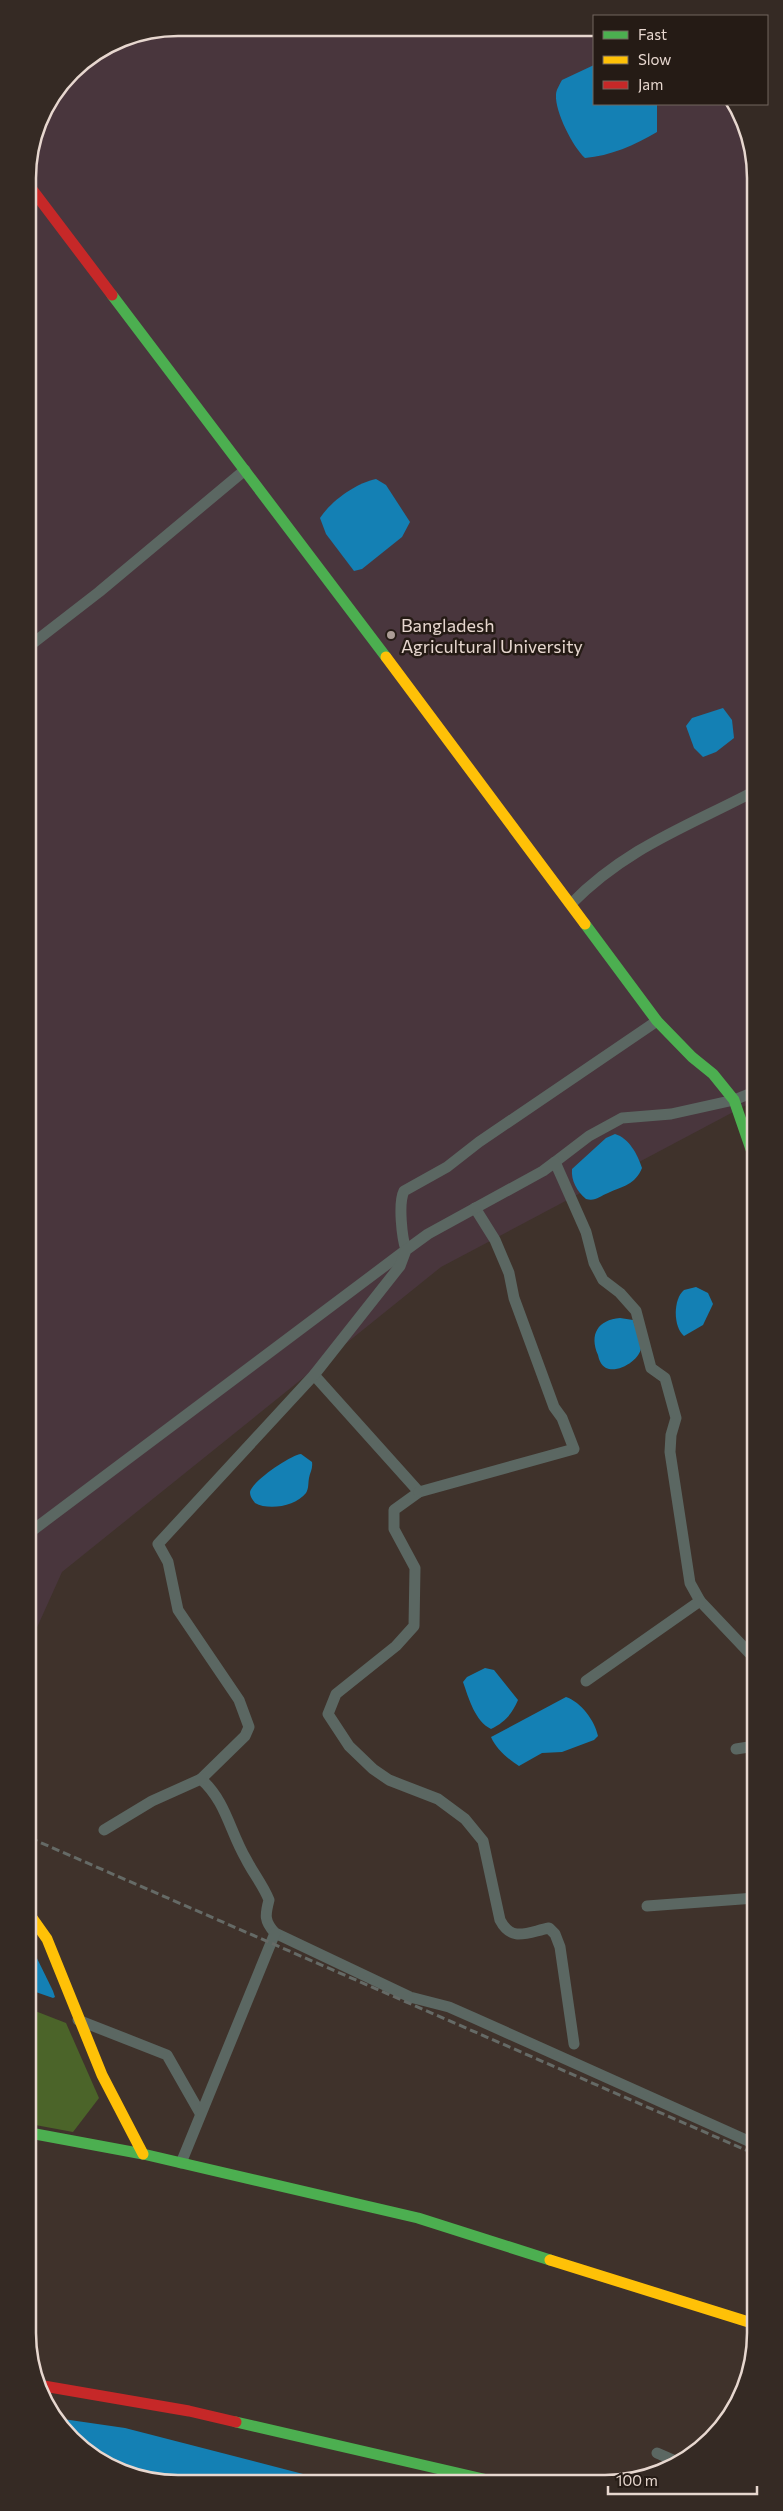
<svg xmlns="http://www.w3.org/2000/svg" width="783" height="2511" font-family="Commissioner,sans-serif">
<style>
.education{fill:#49363d}
.green{fill:#4b6429}
.water{fill:#1480b4}
.lines{fill:none;stroke-linecap:round;stroke-linejoin:round}
.street{stroke:#5b6762;stroke-width:11}
.fast{stroke:#4caf50;stroke-width:11}
.slow{stroke:#ffc107;stroke-width:11}
.jam{stroke:#c62828;stroke-width:11}
.rail{stroke:#656a66;stroke-width:3;stroke-dasharray:8 4;stroke-linecap:butt}
.poi-dot{fill:#ac9d96;stroke:#251b15;stroke-width:2}
.labels{text-anchor:middle;dominant-baseline:central;stroke-width:5;stroke-linejoin:round;paint-order:stroke}
.poi-label{font-size:18px;fill:#e7d7cf;stroke:#251b15;text-anchor:start}
.rim{fill:none;stroke:#e7d7cf;stroke-width:2.5}
</style>
<rect width="100%" height="100%" fill="#3f322b"/>
<path class="education" d="M178 28 594 30V104H734L740 111 753 149 754 1101 441 1267 62 1572 30 1643 28 169 39 120 72 71 121 39Z"/>
<path class="green" d="M30 2009 66 2023 99 2098 73 2132 30 2124Z"/>
<g class="water">
<path d="M594 65V104H657V132C635 145 610 156 585 158 573 147 555 112 556 95 556 90 560 84 562 80Z"/>
<path d="M376 479 386 485 410 522 402 537 362 569 354 571 326 534 320 518C331 501 356 483 376 479Z"/>
<path d="M723 708 732 720 734 738 716 752 703 757 694 748 686 726 692 718Z"/>
<path d="M615 1134C629 1138 638 1155 642 1168 635 1185 623 1186 608 1193 600 1196 595 1202 586 1199 577 1191 571 1181 572 1169L606 1138Z"/>
<path d="M696 1287 708 1293 713 1304 703 1325 684 1336C673 1327 673 1299 684 1290Z"/>
<path d="M620 1318 633 1320C635 1328 641 1337 641 1346 642 1359 618 1374 606 1368 601 1365 599 1360 598 1355 589 1334 598 1320 620 1318Z"/>
<path d="M301 1454 312 1462C313 1469 310 1472 309 1478 308 1483 309 1488 306 1493 296 1506 269 1511 255 1503 253 1500 250 1497 250 1492 252 1481 291 1455 301 1454Z"/>
<path d="M485 1668 494 1670 518 1700C512 1714 505 1722 491 1729 475 1721 469 1699 463 1682L467 1677Z"/>
<path d="M566 1697C581 1702 595 1721 598 1736L594 1740 562 1752 542 1753 519 1766C508 1759 496 1749 491 1737L493 1736Z"/>
<path d="M30 1944 53 1991 55 1997 53 1998 30 1990Z"/>
<path d="M56 2418 125 2428 330 2481H149L111 2468 71 2439Z"/>
</g>
<g class="lines">
<g class="street">
<path d="M28 647 99 592 245 470"/>
<path d="M571 904C626 848 686 827 753 792"/>
<path d="M555 1162 589 1136 622 1118 671 1114 734 1100 754 1092"/>
<path d="M314 1375 419 1492 394 1510V1529L415 1568 414 1626 396 1646 336 1694 328 1714 349 1746 373 1769 389 1780 438 1799 465 1819 483 1841 500 1920C512 1943 528 1932 549 1928L555 1934 560 1947 574 2044"/>
<path d="M419 1492 574 1449 562 1418 554 1407 514 1298 509 1273 495 1240 475 1208"/>
<path d="M29 1533 406 1250C402 1238 398 1203 404 1191L447 1167 479 1142 657 1021"/>
<path d="M754 1658 700 1601 690 1583 670 1452 671 1435 676 1418 665 1378 651 1368 636 1311 620 1293 603 1280 594 1263 586 1232 555 1162 543 1171 428 1234 406 1250 400 1266 314 1375 158 1544 168 1562 178 1610 239 1700 249 1727 245 1736 201 1779C226 1801 230 1832 246 1859 253 1873 263 1885 269 1900 265 1915 264 1921 275 1933L410 1997 449 2007 474 2018 755 2144"/>
<path d="M586 1681 700 1601"/>
<path d="M736 1749 755 1746"/>
<path d="M104 1830 152 1801 201 1779"/>
<path d="M647 1906 755 1898"/>
<path d="M78 2020 167 2055 200 2113"/>
<path d="M181 2163 275 1933"/>
<path d="M657 2453 680 2463"/>
</g>
<g class="fast">
<path d="M112 295 386 657"/>
<path d="M585 924 657 1021 692 1057 713 1074 734 1100 754 1158"/>
<path d="M30 2133 143 2154 418 2218 550 2260"/>
<path d="M236 2422 492 2481"/>
</g>
<g class="slow">
<path d="M386 657 585 924"/>
<path d="M30 1915 47 1939 102 2075 143 2154"/>
<path d="M550 2260 755 2324"/>
</g>
<g class="jam">
<path d="M28 184 112 295"/>
<path d="M38 2385 189 2411 236 2422"/>
</g>
<path class="rail" d="M30 1838 755 2154"/>
</g>
<circle class="poi-dot" cx="391" cy="635" r="5"/>
<g class="labels">
<g class="poi-label">
<text x="401" y="625">Bangladesh<tspan x="401" dy="21">Agricultural University</tspan></text>
</g>
</g>
<path d="M0 0H783V2511H0ZM178 36H605A142 142 0 0 1 747 178V2333A142 142 0 0 1 605 2475H178A142 142 0 0 1 36 2333V178A142 142 0 0 1 178 36Z" fill="#352a24" fill-rule="evenodd"/>
<path class="rim" d="M178 36H605A142 142 0 0 1 747 178V2333A142 142 0 0 1 605 2475H178A142 142 0 0 1 36 2333V178A142 142 0 0 1 178 36Z"/>
<rect x="593" y="15" width="175" height="90" fill="#251b15" stroke="#73665f"/>
<rect x="603" y="31" width="25" height="8" fill="#4caf50" stroke="#73665f"/>
<text x="638" y="40" font-size="15" fill="#e7d7cf">Fast</text>
<rect x="603" y="56" width="25" height="8" fill="#ffc107" stroke="#73665f"/>
<text x="638" y="65" font-size="15" fill="#e7d7cf">Slow</text>
<rect x="603" y="81" width="25" height="8" fill="#c62828" stroke="#73665f"/>
<text x="638" y="90" font-size="15" fill="#e7d7cf">Jam</text>
<path d="M608 2486v8h149v-8" fill="none" stroke="#e7d7cf" stroke-width="2.5"/>
<text x="616" y="2486" font-size="15" fill="#e7d7cf" stroke="#251b15" stroke-width="4" paint-order="stroke">100 m</text>
</svg>
